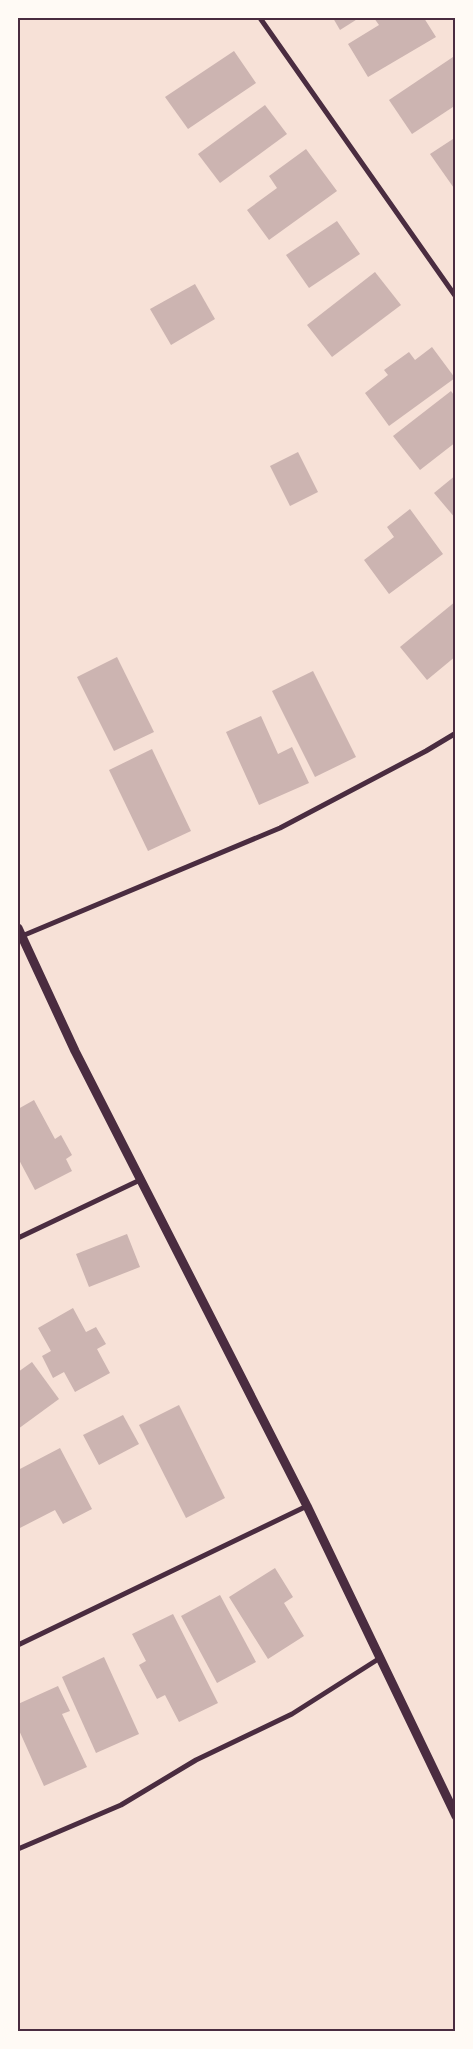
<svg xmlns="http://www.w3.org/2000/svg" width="473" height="2049" font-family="Figtree,sans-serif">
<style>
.building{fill:#ccb4b1}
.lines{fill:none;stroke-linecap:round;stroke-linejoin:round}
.minor{stroke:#4a2c40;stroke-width:5}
.tertiary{stroke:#4a2c40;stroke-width:9}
.neatline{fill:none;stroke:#4a2c40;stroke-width:2}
</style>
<rect width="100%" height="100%" fill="#f7e1d7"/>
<g class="building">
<path d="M333 18H359L340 30Z"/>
<path d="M374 18H424L436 37 368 77 348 44 379 25Z"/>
<path d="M234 51 256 83 188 129 165 97Z"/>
<path d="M453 57 456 60V105L412 134 389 100Z"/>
<path d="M265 105 287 134 220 183 198 154Z"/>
<path d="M456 137V191L430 154Z"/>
<path d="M306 149 337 191 269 240 247 210 277 188 269 176Z"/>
<path d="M337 221 360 254 309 288 286 255Z"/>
<path d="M375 272 401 305 332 357 307 325Z"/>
<path d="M195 284 215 319 171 345 150 309Z"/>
<path d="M432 347 455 378 389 426 365 393 388 375 384 370 409 352 415 360Z"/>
<path d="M451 391 456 398V442L420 470 393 436Z"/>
<path d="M298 452 318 492 290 506 270 466Z"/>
<path d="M456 475V519L434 493Z"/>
<path d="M410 509 443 554 389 594 364 560 394 537 387 527Z"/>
<path d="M456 601V656L427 680 400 647Z"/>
<path d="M117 657 154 732 114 751 77 677Z"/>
<path d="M313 671 356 757 315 777 272 691Z"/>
<path d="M261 716 278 754 292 747 309 783 259 805 226 732Z"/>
<path d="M152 749 191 831 148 851 109 770Z"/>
<path d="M34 1100 55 1139 61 1135 72 1155 66 1159 72 1171 35 1190 18 1158V1109Z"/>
<path d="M127 1234 140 1267 89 1287 76 1254Z"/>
<path d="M73 1308 86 1332 96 1327 106 1344 97 1349 110 1373 75 1392 64 1372 53 1378 42 1356 51 1351 38 1328Z"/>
<path d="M32 1362 59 1399 18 1429V1372Z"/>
<path d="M179 1405 225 1498 186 1518 139 1425Z"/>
<path d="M123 1415 139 1444 99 1465 83 1435Z"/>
<path d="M60 1448 92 1509 63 1524 55 1510 18 1529V1470Z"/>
<path d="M275 1568 293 1597 284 1603 304 1636 268 1659 229 1597Z"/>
<path d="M220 1595 256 1662 217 1683 181 1616Z"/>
<path d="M173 1614 218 1703 179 1722 165 1695 157 1699 139 1665 146 1661 132 1634Z"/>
<path d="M104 1657 139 1734 96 1753 62 1677Z"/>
<path d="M58 1686 70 1711 62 1714 87 1767 44 1786 18 1728V1704Z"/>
</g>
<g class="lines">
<g class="minor">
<path d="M260 18 456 297"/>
<path d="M22 936 280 828 426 751 456 733"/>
<path d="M18 1238 140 1180"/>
<path d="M18 1645 307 1506"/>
<path d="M18 1849 121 1805 196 1760 292 1714 380 1658"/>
</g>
<path class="tertiary" d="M18 928 75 1051 307 1506 456 1816"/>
</g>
<rect width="473" height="2049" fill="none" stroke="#fffaf5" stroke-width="38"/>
<rect x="19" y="19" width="435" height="2011" class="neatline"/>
</svg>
